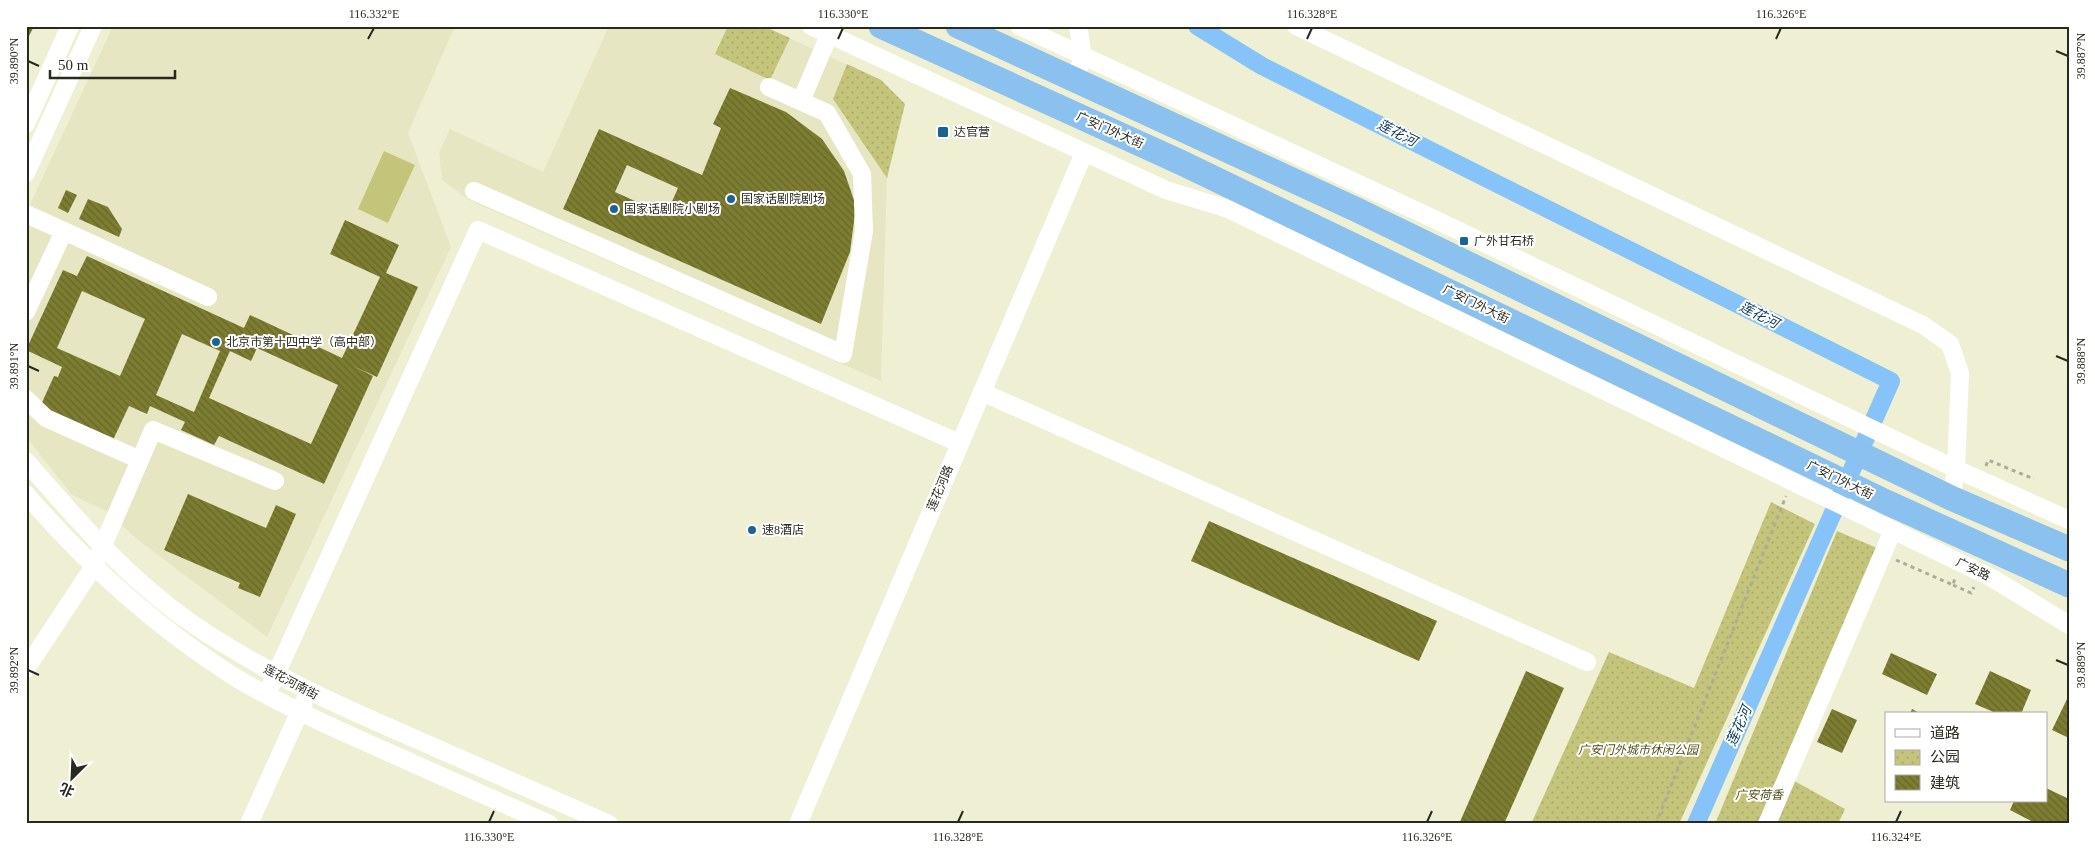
<svg xmlns="http://www.w3.org/2000/svg" width="2095" height="850" font-family="'Times New Roman','Noto Sans SC',serif">
<style>
.built{fill:#e6e7c2}
.park{fill:url(#park-dots)}
.pitch{fill:#c4c57b}
.lines{fill:none;stroke-linecap:round;stroke-linejoin:round}
.canal{stroke:#85c3f8;stroke-width:18}
.building{fill:url(#building-back-hatch);fill-rule:evenodd}
.path{stroke:#acad96;stroke-width:3;stroke-dasharray:4 4;stroke-linecap:butt}
.minor{stroke:#fff;stroke-width:18}
.highway{stroke:#8bc1ef;stroke-width:25}
.ticks{fill:none;stroke:#292a1f;stroke-width:2}
.poi-dot{fill:#1a6396;stroke:#fff;stroke-width:2}
.labels{text-anchor:middle;dominant-baseline:central;stroke-width:4;stroke-linejoin:round;paint-order:stroke}
.street-label{font-size:12px;fill:#292a1f;stroke:#fff}
.poi-label{font-size:12px;fill:#292a1f;stroke:#fff;text-anchor:start}
.park-label{font-size:12px;font-style:italic;fill:#505017;stroke:#fff}
.water-label{font-size:14px;font-style:italic;fill:#0a3a5c;stroke:#fff}
.neatline{fill:none;stroke:#292a1f;stroke-width:2}
.ticks-label{font-size:12px;text-anchor:middle;fill:#292a1f}
</style>
<defs>
<pattern id="park-dots" width="8" height="8" patternUnits="userSpaceOnUse" patternTransform="scale(1.25)"><rect width="8" height="8" fill="#c4c57b"/><path d="M2 2h.1M6 6h.1" fill="none" stroke="#a8a96a" stroke-width="1.8" stroke-linecap="round"/></pattern>
<pattern id="building-back-hatch" width="6" height="6" patternUnits="userSpaceOnUse" patternTransform="scale(1.25)"><rect width="6" height="6" fill="#7d7d31"/><path d="M-1 5l2 2M0 0l6 6M5-1l2 2" fill="none" stroke="#666729"/></pattern>
</defs>
<rect width="100%" height="100%" fill="#eff0d3"/>
<g class="built">
<path d="M113 26H455L408 133 451 247 267 637 138 540 106 511 72 495 26 437V213Z"/>
<path d="M609 26H763L881 80 905 104 887 178 881 381 469 200 442 180 439 152 450 129 543 172Z"/>
</g>
<g class="park">
<path d="M728 26H763L790 38 770 80 715 54Z"/>
<path d="M847 64 881 80 905 104 887 178 833 99Z"/>
<path d="M1771 502 1815 524 1679 824H1531L1609 652 1694 688Z"/>
<path d="M1837 531 1877 548 1780 773 1845 809 1838 824H1715Z"/>
</g>
<path class="pitch" d="M384 151 415 165 388 223 358 209Z"/>
<g class="lines">
<path class="canal" d="M1197 26 1262 66 1891 381 1696 824"/>
</g>
<g class="building">
<path d="M26 26H34L26 42Z"/>
<path d="M730 88 786 112 822 139 844 171 856 206 850 252 821 324 563 209 599 129 702 175 721 128 713 124ZM627 165 678 188 666 215 615 192Z"/>
<path d="M66 190 77 195 68 213 58 208Z"/>
<path d="M88 199 108 207 122 229 119 237 79 219Z"/>
<path d="M345 220 399 245 386 273 418 287 377 377 353 366 373 376 324 484 219 436 214 445 181 430 185 422 150 406 147 414 129 406 113 440 40 407 54 376 58 377 62 367 26 350 63 270 77 276 87 256 244 328 250 315 342 358 380 277 330 254ZM82 291 145 319 120 376 57 348ZM182 334 220 351 194 412 156 395ZM257 348 338 385 311 444 209 398 230 351 251 361Z"/>
<path d="M188 494 266 528 276 505 296 514 260 597 238 588 240 583 164 550Z"/>
<path d="M1209 521 1437 621 1419 661 1191 561Z"/>
<path d="M1891 653 1937 674 1927 695 1882 674Z"/>
<path d="M1526 671 1564 688 1504 824H1459Z"/>
<path d="M1990 671 2031 690 2021 714H1998L1975 704Z"/>
<path d="M2069 695V738L2052 730Z"/>
<path d="M1832 709 1857 720 1842 753 1817 742Z"/>
<path d="M1912 709 1921 714H1910Z"/>
<path d="M2046 788 2069 799V824H2037L2010 810 2014 801H2046Z"/>
</g>
<g class="lines">
<g class="path">
<path d="M1986 466 1988 460 2034 479"/>
<path d="M1896 560 1953 585 1955 578"/>
<path d="M1953 585 1971 593 1974 587"/>
<path d="M1656 824 1786 496"/>
</g>
<g class="minor">
<path d="M811 26 1166 190 1228 209 1992 578 2069 625"/>
<path d="M1019 26 1434 219 1956 469 2069 520"/>
<path d="M1078 26 1083 57 1080 65"/>
<path d="M1296 26 1923 325 1950 344 1960 373 1956 469 1951 498"/>
<path d="M801 101 829 35"/>
<path d="M26 124 70 26"/>
<path d="M26 173 93 26"/>
<path d="M474 191 843 354 864 231 862 174 827 113 769 87"/>
<path d="M26 214 64 231"/>
<path d="M26 312 64 231 208 297"/>
<path d="M982 392 1587 662"/>
<path d="M26 399 46 418 140 460"/>
<path d="M26 461C76 519 126 577 190 622 259 670 335 704 411 737 477 766 543 795 609 824"/>
<path d="M26 494C86 564 155 626 233 676 281 705 332 727 383 750 438 774 493 799 549 824"/>
<path d="M26 669 94 566 153 430 275 481"/>
<path d="M267 694 478 230 959 443"/>
<path d="M249 824 304 702"/>
<path d="M798 824 1084 153"/>
<path d="M1767 824 1893 530"/>
</g>
<g class="highway">
<path d="M881 26 1180 162 1886 502 2069 585"/>
<path d="M958 26 1355 209 1951 498 2069 549"/>
</g>
</g>
<path class="ticks" d="M368 39 374 28M838 39 843 28M1307 39 1312 28M1776 39 1781 28M2056 51 2068 56M28 61 39 66M2056 356 2068 361M28 366 39 371M2056 660 2068 665M28 670 39 675M489 822 494 811M958 822 963 811M1427 822 1432 811M1896 822 1901 811"/>
<g class="poi-dot">
<rect x="937" y="126" width="12" height="12" rx="2.5"/>
<circle cx="731" cy="199" r="5"/>
<circle cx="614" cy="209" r="5"/>
<rect x="1459" y="236" width="10" height="10" rx="2.5"/>
<circle cx="216" cy="342" r="5"/>
<circle cx="752" cy="530" r="5"/>
</g>
<g class="labels">
<g class="street-label">
<text transform="translate(1110 130) rotate(24)">广安门外大街</text>
<text transform="translate(1476 304) rotate(26)">广安门外大街</text>
<text transform="translate(1840 480) rotate(26)">广安门外大街</text>
<text transform="translate(940 488) rotate(-67)">莲花河路</text>
<text transform="translate(1973 569) rotate(26)">广安路</text>
<text transform="translate(291 682) rotate(28)">莲花河南街</text>
</g>
<g class="poi-label">
<text x="954" y="132">达官营</text>
<text x="741" y="199">国家话剧院剧场</text>
<text x="624" y="209">国家话剧院小剧场</text>
<text x="1474" y="241">广外甘石桥</text>
<text x="226" y="342">北京市第十四中学（高中部）</text>
<text x="762" y="530">速8酒店</text>
</g>
<g class="park-label">
<text x="1638" y="750">广安门外城市休闲公园</text>
<text x="1759" y="795">广安荷香</text>
</g>
<g class="water-label">
<text transform="translate(1397 133) rotate(27)">莲花河</text>
<text transform="translate(1759 315) rotate(27)">莲花河</text>
<text transform="translate(1739 726) rotate(-66)">莲花河</text>
</g>
</g>
<rect width="2095" height="850" fill="none" stroke="#ffffff" stroke-width="55"/>
<rect x="1885" y="712" width="162" height="90" fill="#ffffff" stroke="#a9aaa5"/>
<rect x="1895" y="729" width="25" height="8" fill="#ffffff" stroke="#a9aaa5"/>
<text x="1930" y="738" font-size="15" fill="#292a1f">道路</text>
<rect x="1895" y="750" width="25" height="15" fill="url(#park-dots)" stroke="#a9aaa5"/>
<text x="1930" y="762" font-size="15" fill="#292a1f">公园</text>
<rect x="1895" y="775" width="25" height="15" fill="url(#building-back-hatch)" stroke="#a9aaa5"/>
<text x="1930" y="788" font-size="15" fill="#292a1f">建筑</text>
<g transform="translate(72 778) rotate(204)" stroke="#ffffff" stroke-width="4" paint-order="stroke">
<path d="M0-4L9 19L0 12L-9 19Z" fill="#292a1f"/>
<text y="-8" font-size="14" font-weight="bold" text-anchor="middle" fill="#292a1f">北</text>
</g>
<path d="M50 70v8h125v-8" fill="none" stroke="#292a1f" stroke-width="2.5"/>
<text x="58" y="70" font-size="15" fill="#292a1f" stroke="#ffffff" stroke-width="4" paint-order="stroke">50 m</text>
<rect x="28" y="28" width="2040" height="794" class="neatline"/>
<g class="ticks-label">
<text x="374" y="18">116.332°E</text>
<text x="843" y="18">116.330°E</text>
<text x="1312" y="18">116.328°E</text>
<text x="1781" y="18">116.326°E</text>
<text transform="translate(2081 56) rotate(-90)" y="4">39.887°N</text>
<text transform="translate(14 61) rotate(-90)" y="4">39.890°N</text>
<text transform="translate(2081 361) rotate(-90)" y="4">39.888°N</text>
<text transform="translate(14 366) rotate(-90)" y="4">39.891°N</text>
<text transform="translate(2081 665) rotate(-90)" y="4">39.889°N</text>
<text transform="translate(14 670) rotate(-90)" y="4">39.892°N</text>
<text x="489" y="841">116.330°E</text>
<text x="958" y="841">116.328°E</text>
<text x="1427" y="841">116.326°E</text>
<text x="1896" y="841">116.324°E</text>
</g>
</svg>
